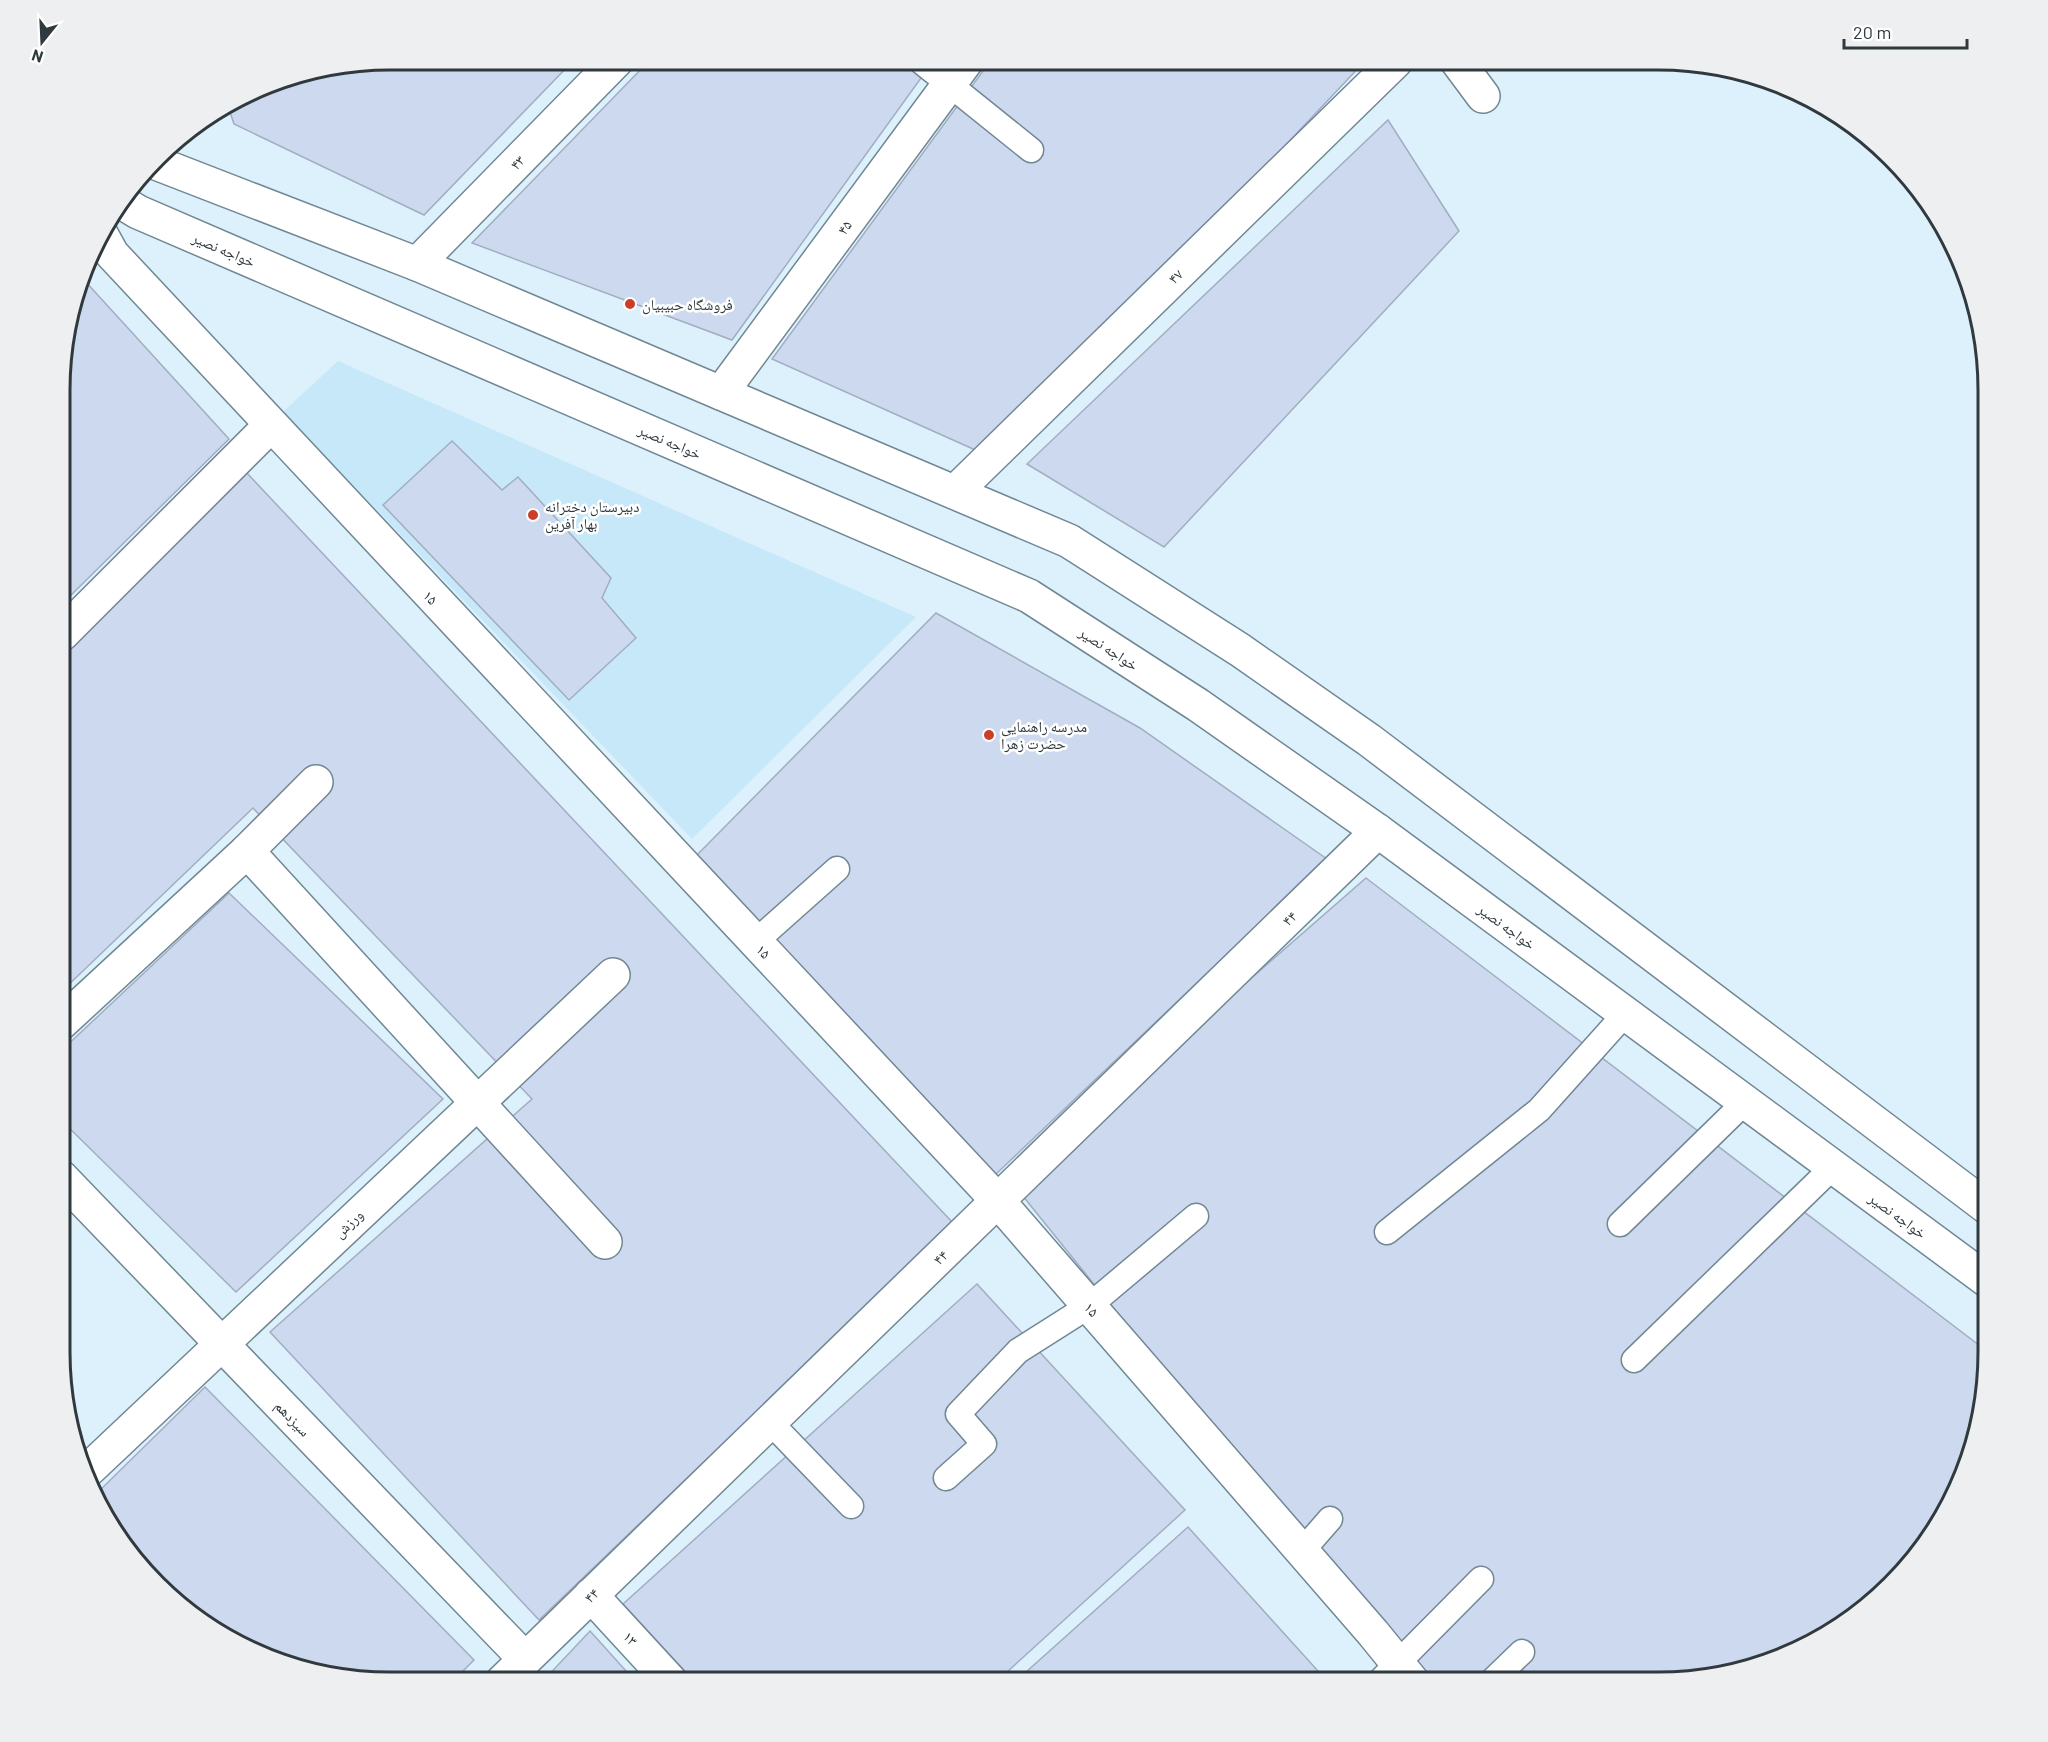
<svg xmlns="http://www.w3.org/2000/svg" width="2048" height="1742" font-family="Barlow,'Noto Naskh Arabic',sans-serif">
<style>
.built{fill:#c6e8f9}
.building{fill:#cdd9ee;stroke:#a2adc2;stroke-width:1.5}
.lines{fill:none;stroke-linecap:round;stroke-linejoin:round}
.lane-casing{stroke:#708794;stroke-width:27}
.street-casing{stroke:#708794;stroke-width:36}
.secondary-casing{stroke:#708794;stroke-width:36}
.lane{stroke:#fff;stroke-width:24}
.street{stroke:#fff;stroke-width:33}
.secondary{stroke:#fff;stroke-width:33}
.poi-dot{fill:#cb3f2a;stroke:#fff;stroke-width:2}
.labels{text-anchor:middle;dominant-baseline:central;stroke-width:5;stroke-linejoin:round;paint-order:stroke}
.street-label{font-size:15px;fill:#2f393e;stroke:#fff}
.poi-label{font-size:15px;fill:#2f393e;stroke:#fff;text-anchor:start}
.rim{fill:none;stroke:#2f393e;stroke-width:3}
</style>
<rect width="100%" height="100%" fill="#ddf1fc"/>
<path class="built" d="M338 361 916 617 692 839 283 412Z"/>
<g class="building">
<path d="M391 60H574L424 215 234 124 229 109 284 78Z"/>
<path d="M650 60H934L732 340 472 243Z"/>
<path d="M991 60 1365 61 991 457 772 359Z"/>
<path d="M1388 120 1459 231 1164 547 1027 464Z"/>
<path d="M85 281 229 439 62 604 63 347Z"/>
<path d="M452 441 502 490 518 477 611 578 602 598 636 638 569 700 383 505Z"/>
<path d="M245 471 953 1223 539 1620 270 1332 532 1099 253 808 62 991V655Z"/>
<path d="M936 613 1140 728 1327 859 995 1175 697 855Z"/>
<path d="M1366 878 1988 1352 1963 1478 1891 1585 1784 1657 1679 1681H1414L1014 1185Z"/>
<path d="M229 893 443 1099 236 1292 61 1120V1051Z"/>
<path d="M977 1284 1185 1510 996 1682H695L623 1604Z"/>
<path d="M205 1387 474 1660 452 1682H391L264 1657 157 1585 96 1494Z"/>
<path d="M1188 1527 1327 1681 1015 1682Z"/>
<path d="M590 1631 636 1682H542Z"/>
</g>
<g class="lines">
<g class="lane-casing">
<g id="lane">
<path d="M919 60 1031 150"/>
<path d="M755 942 837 869"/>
<path d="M1620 1224 1745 1102"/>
<path d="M1387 1232 1539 1110 1625 1014"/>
<path d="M1634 1360 1833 1167"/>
<path d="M770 1422 851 1506"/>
<path d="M946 1478 984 1444 958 1414 1018 1351 1089 1306 1196 1216"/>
<path d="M1302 1551 1330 1519"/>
<path d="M1380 1681 1481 1579"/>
<path d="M1492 1681 1522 1652"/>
</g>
</g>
<g class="street-casing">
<g id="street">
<path d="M101 234 112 254 998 1201 1373 1633 1412 1681"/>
<path d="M417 264 617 60"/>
<path d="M721 393 967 60"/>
<path d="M955 492 1396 61"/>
<path d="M62 634 270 426"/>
<path d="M247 851 605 1242"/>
<path d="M61 1023 247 851 316 782"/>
<path d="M61 1177 525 1659"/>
<path d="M84 1474 613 975"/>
<path d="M591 1595 671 1682"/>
<path d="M502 1682 1378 831"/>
</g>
</g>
<g class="secondary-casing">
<g id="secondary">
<path d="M1457 61 1483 96"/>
<path d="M156 163 417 264 1069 541 1240 650 1369 740 1988 1208"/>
<path d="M123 203 138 212 1029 596 1198 705 1378 831 1988 1281"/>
</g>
</g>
<use href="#lane" class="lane"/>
<use href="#street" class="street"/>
<use href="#secondary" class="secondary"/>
</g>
<g class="poi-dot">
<circle cx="630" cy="304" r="6"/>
<circle cx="533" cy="515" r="6"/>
<circle cx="989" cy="735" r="6"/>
</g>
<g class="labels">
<g class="street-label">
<text transform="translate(517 162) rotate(-46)">۴۳</text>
<text transform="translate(844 227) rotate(-54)">۴۵</text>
<text transform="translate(224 249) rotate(23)">خواجه نصیر</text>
<text transform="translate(1175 276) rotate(-44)">۴۷</text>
<text transform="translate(670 441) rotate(23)">خواجه نصیر</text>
<text transform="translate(431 597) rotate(47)">۱۵</text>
<text transform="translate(1109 648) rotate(33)">خواجه نصیر</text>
<text transform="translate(1289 918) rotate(-44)">۴۴</text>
<text transform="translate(1507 926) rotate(36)">خواجه نصیر</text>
<text transform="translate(764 951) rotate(47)">۱۵</text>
<text transform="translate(1898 1215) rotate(36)">خواجه نصیر</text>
<text transform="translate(348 1223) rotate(-43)">ورزش</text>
<text transform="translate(940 1257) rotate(-44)">۴۴</text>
<text transform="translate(1092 1309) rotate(49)">۱۵</text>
<text transform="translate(293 1418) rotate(46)">سیزدهم</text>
<text transform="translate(591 1595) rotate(-44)">۴۴</text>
<text transform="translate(631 1638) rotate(47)">۱۳</text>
</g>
<g class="poi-label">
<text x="642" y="304">فروشگاه حبیبیان</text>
<text x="545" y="506">دبیرستان دخترانه<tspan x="545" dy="17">بهار آفرین</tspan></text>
<text x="1001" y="726">مدرسه راهنمایی<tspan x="1001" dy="17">حضرت زهرا</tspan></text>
</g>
</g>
<path d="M0 0H2048V1742H0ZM390 70H1658A320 320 0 0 1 1978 390V1352A320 320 0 0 1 1658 1672H390A320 320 0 0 1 70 1352V390A320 320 0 0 1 390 70Z" fill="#eeeff0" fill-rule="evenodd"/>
<path class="rim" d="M390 70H1658A320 320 0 0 1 1978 390V1352A320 320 0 0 1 1658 1672H390A320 320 0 0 1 70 1352V390A320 320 0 0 1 390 70Z"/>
<g transform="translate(42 42) rotate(198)" stroke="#ffffff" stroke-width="4.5" paint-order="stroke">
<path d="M0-4.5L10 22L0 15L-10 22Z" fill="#2f393e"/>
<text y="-9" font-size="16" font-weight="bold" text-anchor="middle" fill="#2f393e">N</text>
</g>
<path d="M1844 39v9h123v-9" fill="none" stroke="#2f393e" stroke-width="3"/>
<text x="1853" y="39" font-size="18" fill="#2f393e" stroke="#ffffff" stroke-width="4.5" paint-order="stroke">20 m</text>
</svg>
